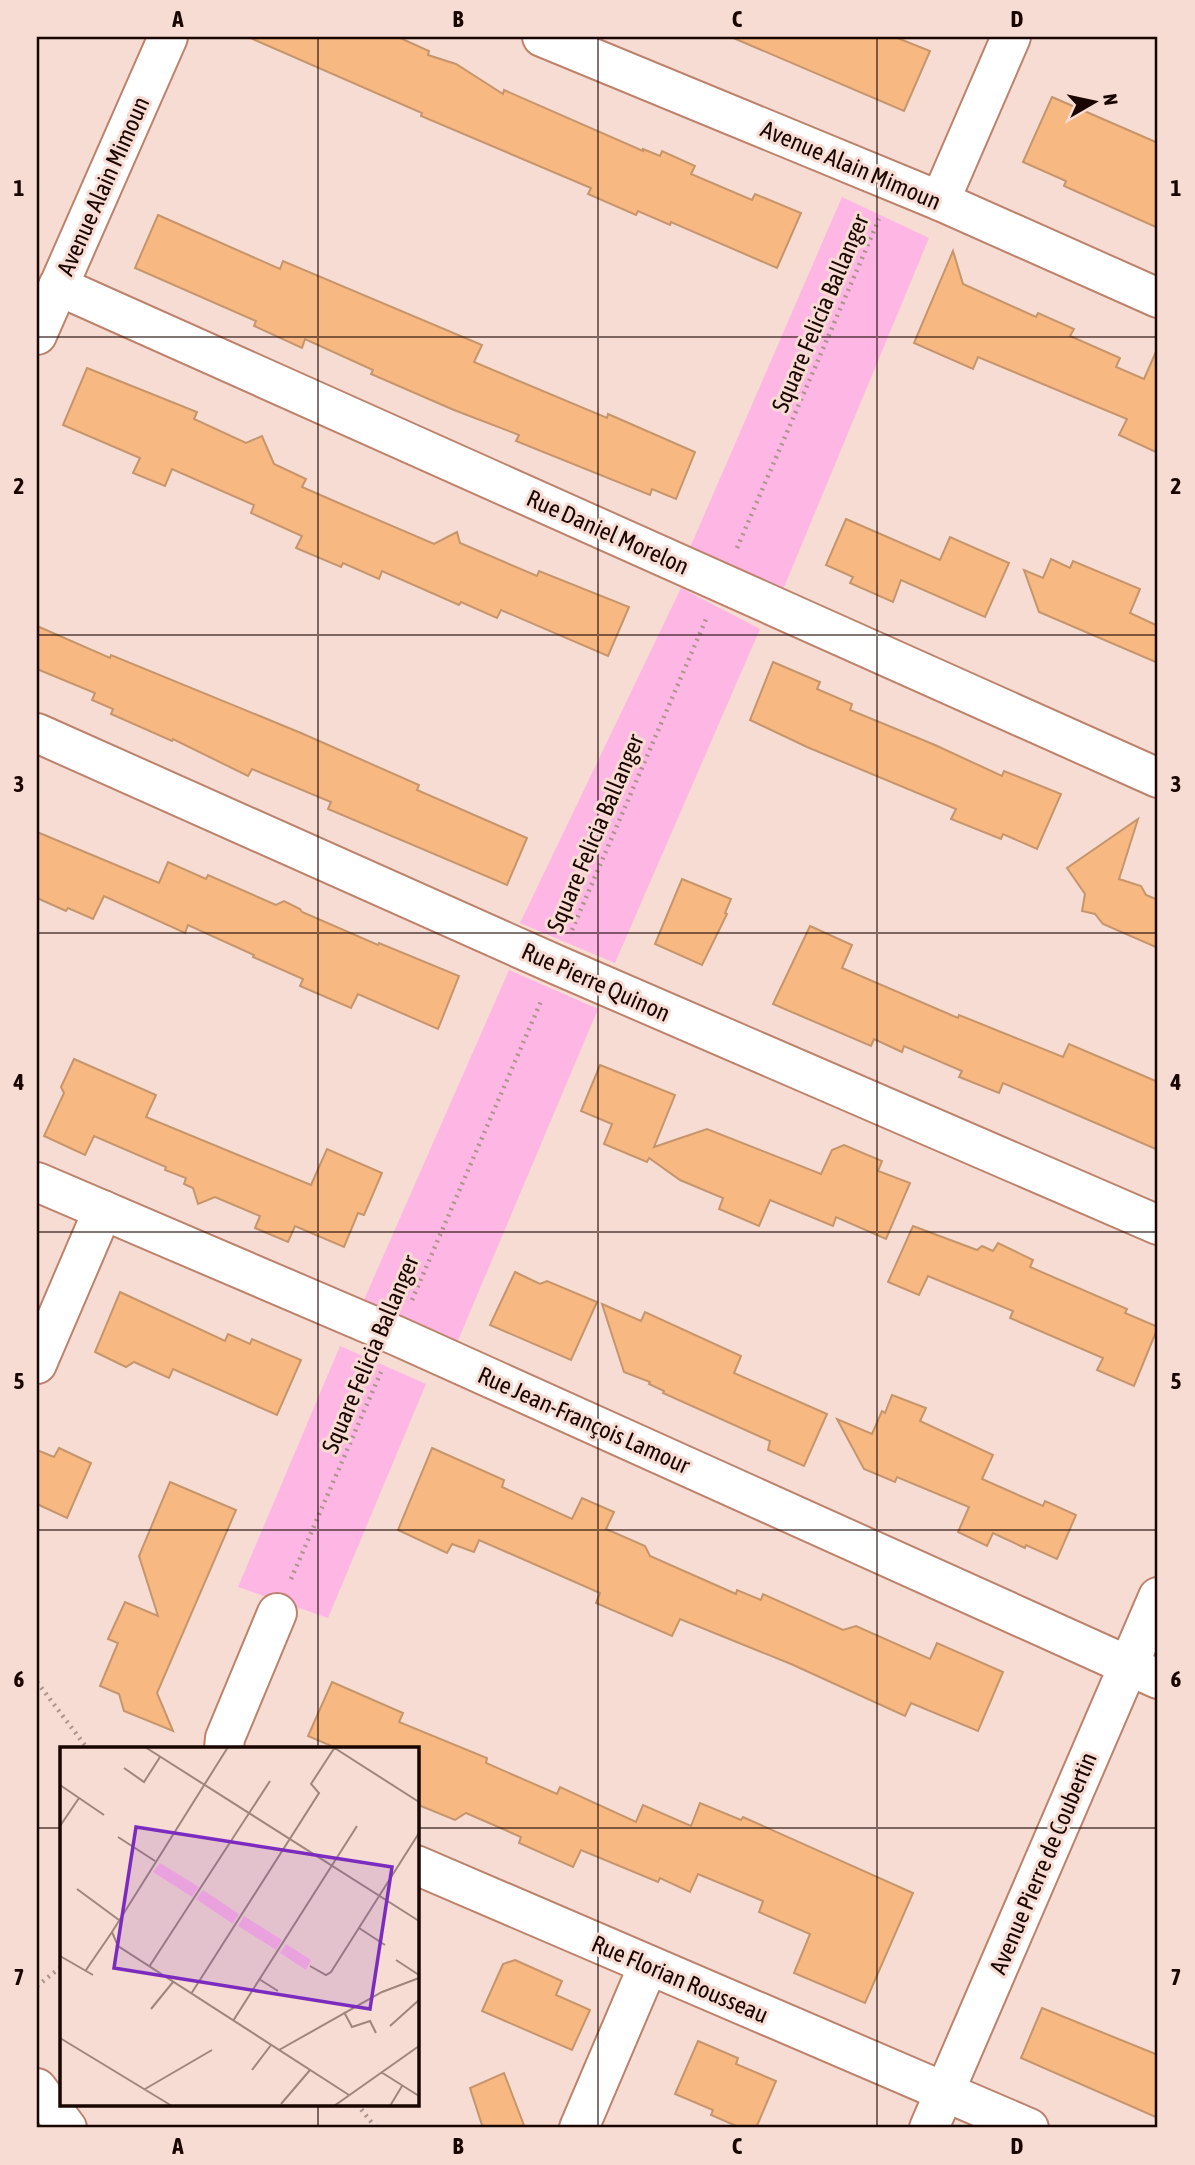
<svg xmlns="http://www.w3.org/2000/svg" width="1195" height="2165" font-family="'Asap Condensed',sans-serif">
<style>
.green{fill:#feb7e4}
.building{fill:#f7b882;stroke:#c6956c;stroke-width:2}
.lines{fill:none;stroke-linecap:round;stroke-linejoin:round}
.minor-casing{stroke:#bd826c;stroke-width:42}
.path{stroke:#ac948c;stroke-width:4.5;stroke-dasharray:2 5;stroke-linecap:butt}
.minor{stroke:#fff;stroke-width:38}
.grid{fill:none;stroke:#1a0601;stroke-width:2;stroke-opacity:0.55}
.labels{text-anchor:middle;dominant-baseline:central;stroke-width:6;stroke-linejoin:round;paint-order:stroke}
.street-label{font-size:24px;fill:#1a0601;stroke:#f6dcd2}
.inset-road{fill:none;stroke:#9e867e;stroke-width:2}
.view{fill:#7b2cbf;fill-opacity:0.15;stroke:#7b2cbf;stroke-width:3.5}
.inset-edge{fill:none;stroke:#1a0601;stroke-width:3.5}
.neatline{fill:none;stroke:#1a0601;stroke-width:2.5}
.grid-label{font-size:23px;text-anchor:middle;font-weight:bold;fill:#1a0601}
</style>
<rect width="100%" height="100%" fill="#f6dcd2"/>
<g class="green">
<path d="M842 197 929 238 782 592 689 550Z"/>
<path d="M681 588 760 629 615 963 520 923Z"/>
<path d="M509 970 598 1009 454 1350 360 1309Z"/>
<path d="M340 1346 426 1384 328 1618 238 1587Z"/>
</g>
<g class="building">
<path d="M248 37H398L429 51 428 55 456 64 503 94 504 90 643 151V149L660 156 662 151 695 166 691 174 752 200 755 194 801 213 777 268 671 222 670 225 638 211 636 215 588 194 591 188 421 116 422 113Z"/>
<path d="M731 37H895L930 51 904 111Z"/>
<path d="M1052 97 1158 143V228L1064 186 1066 181 1023 162Z"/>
<path d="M158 215 280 269 283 261 482 345 474 362 607 418 608 414 695 452 676 499 652 489 650 495 516 441 519 435 454 410 371 374 373 370 305 339 302 348 254 326 256 321 135 268Z"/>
<path d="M953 251 963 284 1036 317 1038 313 1074 329 1070 336 1120 358 1116 367 1144 379 1158 347V453L1119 435 1127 419 978 357 973 369 914 343Z"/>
<path d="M87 368 197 412 194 419 246 443 262 436 274 464 306 479 302 487 341 504 434 544 457 532 460 543 537 576 539 571 629 607 608 656 501 610 497 618 461 602 459 605 382 571 379 579 343 563 341 567 296 548 302 536 251 513 254 505 172 469 165 486 133 473 140 458 63 425Z"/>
<path d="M846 519 940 560 950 537 1009 563 985 617 901 580 893 602 850 583 853 577 826 565Z"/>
<path d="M1051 559 1070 568 1073 561 1140 589 1130 613 1158 626V663L1039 612 1024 570 1043 578Z"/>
<path d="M37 626 110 658 111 655 301 733 419 785 417 790 527 838 507 885 328 809 331 802 252 769 248 776 173 739 172 741 111 714 113 709 92 700 95 693 37 669Z"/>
<path d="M773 662 820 682 817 689 852 704 850 710 935 745 1002 776 1004 771 1061 794 1037 849 1003 834 1001 839 951 819 956 809 807 747 750 720Z"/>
<path d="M1138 819 1119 879 1141 886 1146 895 1158 900V948L1103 924 1095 914 1082 911 1085 894 1067 868Z"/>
<path d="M37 832 159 883 168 862 206 879 208 875 276 905 284 901 300 909 302 912 378 945 379 943 459 976 438 1029 358 994 351 1008 300 986 303 979 253 957 254 955 188 925 185 933 104 896 93 919 68 908 66 911 37 898Z"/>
<path d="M682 879 731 899 725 913 727 914 702 965 655 944Z"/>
<path d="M810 926 852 945 842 968 958 1018 959 1015 1063 1057 1069 1044 1158 1082V1150L1003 1083 999 1093 959 1077 962 1071 904 1046 902 1052 874 1039 871 1046 773 1004Z"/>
<path d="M74 1059 156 1095 146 1117 311 1185 327 1149 382 1173 364 1215 358 1213 344 1247 295 1226 288 1242 255 1228 260 1216 215 1197 198 1204 193 1188 184 1184 186 1178 165 1170 166 1167 94 1136 85 1155 44 1136 64 1093 61 1087Z"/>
<path d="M600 1065 675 1095 654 1147 707 1129 821 1174 832 1150 844 1145 882 1161 878 1171 910 1183 886 1239 836 1217 833 1226 770 1200 759 1226 719 1209 723 1198 680 1180 649 1158 647 1162 604 1144 612 1124 581 1111Z"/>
<path d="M913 1226 977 1250 982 1246 993 1251 998 1243 1033 1260 1030 1267 1127 1309 1125 1313 1158 1327 1134 1386 1097 1370 1103 1358 1010 1318 1013 1311 928 1276 919 1295 888 1282Z"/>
<path d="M515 1272 540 1284 547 1281 597 1302 571 1360 490 1325Z"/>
<path d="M120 1292 225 1341 228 1334 250 1344 252 1339 301 1360 277 1415 173 1369 169 1378 134 1362 126 1367 95 1352Z"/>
<path d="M602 1304 641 1321 645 1312 741 1356 734 1373 827 1414 804 1466 768 1450 770 1441 663 1393 664 1391 649 1384 650 1382 624 1372Z"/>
<path d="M892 1395 926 1408 920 1421 993 1455 982 1479 1043 1506 1045 1501 1076 1515 1057 1559 1026 1545 1025 1548 993 1533 987 1546 958 1532 969 1507 897 1477 895 1482 864 1469 837 1419 872 1434 882 1411 885 1413Z"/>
<path d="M59 1448 91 1463 67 1518 37 1504V1450L54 1457Z"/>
<path d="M432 1448 504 1480 502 1487 572 1519 582 1498 614 1512 606 1529 645 1546 650 1556 736 1594 737 1590 761 1600 763 1594 843 1630 856 1626 930 1659 937 1643 1003 1672 978 1731 911 1703 905 1716 791 1664 680 1619 672 1636 596 1603 600 1593 479 1540 474 1552 452 1544 447 1553 398 1530Z"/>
<path d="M170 1482 236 1510 157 1693 173 1731 124 1711 119 1694 100 1686 118 1643 108 1639 125 1602 158 1616 139 1556Z"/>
<path d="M332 1682 403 1713 399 1722 487 1758 486 1763 557 1794 560 1787 636 1822 643 1805 691 1826 700 1803 741 1820 743 1817 913 1893 865 2003 794 1973 810 1934 759 1912 763 1901 698 1874 690 1892 660 1878 658 1882 581 1850 573 1867 519 1843 521 1837 466 1813 455 1820 416 1804V1748H336L308 1736Z"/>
<path d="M515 1960 562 1981 556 1995 590 2010 572 2050 482 2011 503 1964Z"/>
<path d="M1042 2008 1158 2055V2118L1021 2058Z"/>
<path d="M698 2041 738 2058 736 2064 776 2081 756 2128H741L711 2115 713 2110 675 2094Z"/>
<path d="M504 2073 525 2128H483L470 2088Z"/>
</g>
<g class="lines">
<g class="minor-casing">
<g id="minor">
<path d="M542 37 940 201 1158 298"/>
<path d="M940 201 1011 37"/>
<path d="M58 286 1158 778"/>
<path d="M37 335 168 37"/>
<path d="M37 733 557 965 1158 1225"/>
<path d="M37 1182 397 1336 1158 1679"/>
<path d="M37 1364 103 1210"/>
<path d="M224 1748 225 1738 277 1613"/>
<path d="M416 1865 1029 2128"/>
<path d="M37 2088 67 2128"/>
<path d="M579 2128 648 1966"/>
<path d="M929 2128 1158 1597"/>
</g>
</g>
<g class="path">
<path d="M737 548 879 219"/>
<path d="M572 930 707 617"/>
<path d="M412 1300 542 999"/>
<path d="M291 1579 381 1372"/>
<path d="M37 1682 87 1748"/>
<path d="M37 1986 61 1967"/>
<path d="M357 2104 376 2128"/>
</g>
<use href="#minor" class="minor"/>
</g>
<path class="grid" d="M318 37V1748M598 37V2128M877 37V2128M37 337H1158M37 635H1158M37 933H1158M37 1232H1158M37 1530H1158M37 1828H61M416 1828H1158M318 2104V2128"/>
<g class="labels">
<g class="street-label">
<text transform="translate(851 165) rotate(23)">Avenue Alain Mimoun</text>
<text transform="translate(103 186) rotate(-66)">Avenue Alain Mimoun</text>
<text transform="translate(820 313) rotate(-67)">Square Felicia Ballanger</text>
<text transform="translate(608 532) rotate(24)">Rue Daniel Morelon</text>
<text transform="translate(595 833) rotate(-67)">Square Felicia Ballanger</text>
<text transform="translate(596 982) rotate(24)">Rue Pierre Quinon</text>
<text transform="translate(370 1354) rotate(-67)">Square Felicia Ballanger</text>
<text transform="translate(584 1420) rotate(24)">Rue Jean-François Lamour</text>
<text transform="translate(1043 1863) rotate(-67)">Avenue Pierre de Coubertin</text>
<text transform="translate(680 1979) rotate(23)">Rue Florian Rousseau</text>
</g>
</g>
<g transform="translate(60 1747)">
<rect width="359" height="359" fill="#f6dcd2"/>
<path d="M100 116 139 140 132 150 93 125ZM143 143 179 167 173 177 136 152ZM184 169 222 193 216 203 178 179ZM226 197 251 213 246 223 220 206Z" fill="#feb7e4"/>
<path class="inset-road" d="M85 0 359 174M168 0 52 185 58 199 289 348M273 0 359 55M64 21 84 35 100 10M0 38 44 68M0 79 19 51M58 90 95 114M17 142 59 173M299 181 325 198M0 209 33 228M336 213 359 228M250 219 266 228 271 225 359 86M89 220 210 34M26 223 52 185M199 232 218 244M131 247 259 46 251 37 275 0M91 262 113 235M284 265 292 280 310 274 316 286M173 274 297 79M330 279 359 253M0 291 112 359M219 303 322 245 359 231M192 323 211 298M321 325 359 349M85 342 152 303M221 357 250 323M274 359 359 299M330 359 342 339"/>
<path class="view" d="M76 80 332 120 310 262 54 221Z"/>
<rect width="359" height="359" class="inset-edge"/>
</g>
<rect width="1195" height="2165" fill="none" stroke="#f6dcd2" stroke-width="77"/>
<g transform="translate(1094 102) rotate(81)" stroke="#f6dcd2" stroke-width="5" paint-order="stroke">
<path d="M0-5L12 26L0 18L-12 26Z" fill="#1a0601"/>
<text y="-10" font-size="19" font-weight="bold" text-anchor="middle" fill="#1a0601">N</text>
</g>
<rect x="38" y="38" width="1118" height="2088" class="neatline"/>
<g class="grid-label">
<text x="178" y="27">A</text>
<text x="458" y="27">B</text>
<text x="737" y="27">C</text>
<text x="1017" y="27">D</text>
<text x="19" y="196">1</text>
<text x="1176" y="196">1</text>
<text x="19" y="494">2</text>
<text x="1176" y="494">2</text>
<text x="19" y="792">3</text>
<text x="1176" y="792">3</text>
<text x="19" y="1090">4</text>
<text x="1176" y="1090">4</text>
<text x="19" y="1389">5</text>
<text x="1176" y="1389">5</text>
<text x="19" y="1687">6</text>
<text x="1176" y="1687">6</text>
<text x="19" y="1985">7</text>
<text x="1176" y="1985">7</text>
<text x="178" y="2154">A</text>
<text x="458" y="2154">B</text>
<text x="737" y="2154">C</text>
<text x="1017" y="2154">D</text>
</g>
</svg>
